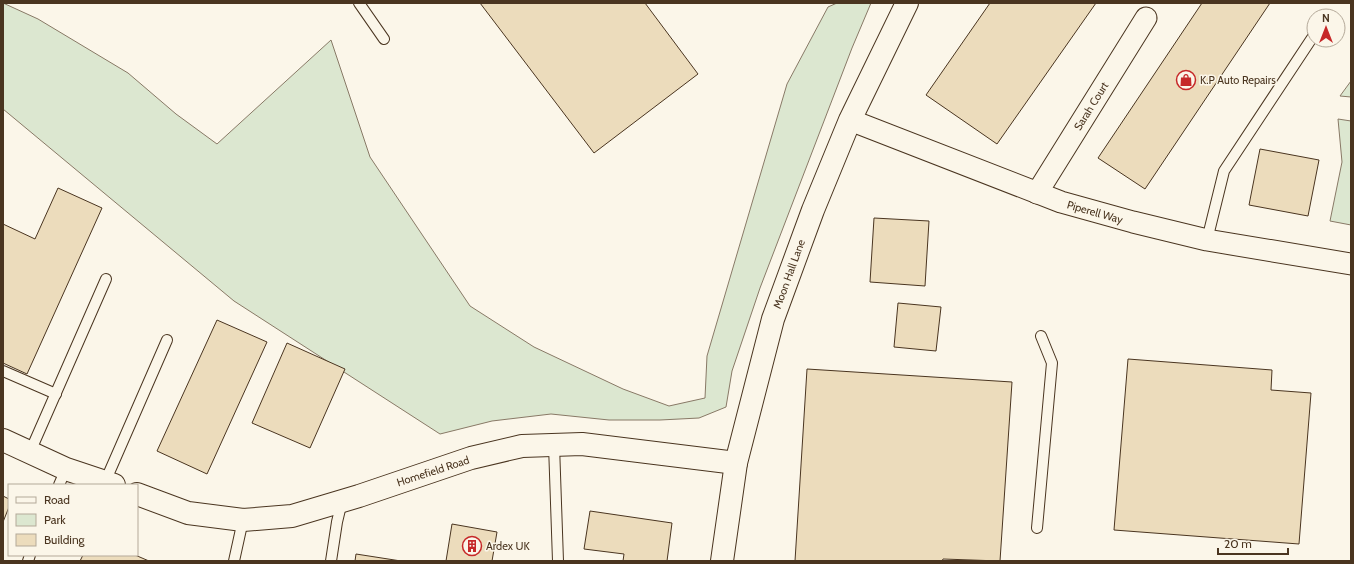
<svg xmlns="http://www.w3.org/2000/svg" width="1354" height="564" font-family="Cabin,sans-serif">
<style>
.green{fill:#dce7d0;stroke:#887966}
.building{fill:#ecdcbc;stroke:#4a3520}
.lines{fill:none;stroke-linecap:round;stroke-linejoin:round}
.service-casing{stroke:#4a3520;stroke-width:12}
.minor-casing{stroke:#4a3520;stroke-width:23}
.tertiary-casing{stroke:#4a3520;stroke-width:24}
.service{stroke:#fbf6e9;stroke-width:10}
.minor{stroke:#fbf6e9;stroke-width:21}
.tertiary{stroke:#fbf6e9;stroke-width:22}
.labels{text-anchor:middle;dominant-baseline:central;stroke-width:3;stroke-linejoin:round;paint-order:stroke}
.poi-label{font-size:11px;fill:#4a3520;stroke:#fbf6e9;text-anchor:start}
.street-label{font-size:11px;fill:#4a3520;stroke:#fbf6e9}
</style>
<rect width="100%" height="100%" fill="#fbf6e9"/>
<g class="green">
<path d="M3 3 38 19 128 73 176 114 217 144 331 40 370 157 470 306 534 347 623 389 669 406 705 398 707 356 787 84 828 7 837 3H871L852 48 760 288 732 371 726 407 699 418 660 420H609L551 414 492 421 440 434 234 301 3 109Z"/>
<path d="M1351 81V97L1340 96Z"/>
<path d="M1338 119 1351 121V225L1330 221 1342 162Z"/>
</g>
<g class="building">
<path d="M480 3H645L698 74 594 153Z"/>
<path d="M990 3H1096L997 144 926 95Z"/>
<path d="M1202 3H1270L1145 189 1098 158Z"/>
<path d="M1260 149 1319 160 1308 216 1249 205Z"/>
<path d="M58 188 102 208 27 374 3 363V224L35 239Z"/>
<path d="M874 218 929 221 925 286 870 282Z"/>
<path d="M898 303 941 307 936 351 894 347Z"/>
<path d="M217 320 267 342 207 474 157 451Z"/>
<path d="M287 343 345 369 310 448 252 423Z"/>
<path d="M1128 359 1272 370 1271 390 1311 393 1299 544 1114 530Z"/>
<path d="M807 369 1012 382 1000 561 943 559 942 561H795Z"/>
<path d="M3 496 9 499V507L3 522Z"/>
<path d="M590 511 672 523 667 561H623L624 554 584 549Z"/>
<path d="M452 524 497 532 492 561H446Z"/>
<path d="M356 554 401 561H355Z"/>
<path d="M83 555H135L149 561H80Z"/>
</g>
<g class="lines">
<g class="service-casing">
<g id="service">
<path d="M359 3 384 39"/>
<path d="M1207 240 1224 171 1314 35"/>
<path d="M3 371 56 394"/>
<path d="M554 445 558 561"/>
<path d="M30 452 106 279"/>
<path d="M105 482 167 340"/>
<path d="M59 485 66 469"/>
<path d="M1037 528 1052 363 1041 336"/>
<path d="M28 561 30 555"/>
<path d="M234 561 243 520"/>
<path d="M331 561 337 522 342 501"/>
</g>
</g>
<g class="minor-casing">
<g id="minor">
<path d="M850 120 1061 202 1133 222 1207 240 1351 264"/>
<path d="M1037 193 1146 18"/>
</g>
</g>
<g class="tertiary-casing">
<g id="tertiary">
<path d="M3 440 66 469 114 485"/>
<path d="M137 494 188 513 243 520 292 516 359 496 471 458 522 446 582 444 736 463"/>
<path d="M722 561 736 463 773 319 813 210 850 120 907 3"/>
</g>
</g>
<use href="#service" class="service"/>
<use href="#minor" class="minor"/>
<use href="#tertiary" class="tertiary"/>
</g>
<defs>
<g id="shop-ring" transform="scale(1)"><circle r="9.5" fill="#fbf6e9" stroke="#c62828" stroke-width="1.5"/><path d="M-5-2.5h2.3a2.7 3.5 0 0 1 5.4 0H5L5.5 6h-11ZM-1.5-2.5h3a1.5 2.3 0 0 0-3 0Z" fill="#c62828"/></g>
<g id="building-ring" transform="scale(1)"><circle r="9.5" fill="#fbf6e9" stroke="#c62828" stroke-width="1.5"/><path d="M-4-6H4V6H1V3H-1V6H-4ZM-2.5-4.3h1.7v1.8h-1.7ZM.8-4.3h1.7v1.8H.8ZM-2.5-1h1.7V.8h-1.7ZM.8-1h1.7V.8H.8Z" fill="#c62828"/></g>
</defs>
<g fill-rule="evenodd">
<use href="#shop-ring" x="1186" y="80"/>
<use href="#building-ring" x="472" y="546"/>
</g>
<g class="labels">
<g class="poi-label">
<text x="1200" y="80">K.P Auto Repairs</text>
<text x="486" y="546">Ardex UK</text>
</g>
<g class="street-label">
<text transform="translate(1091 106) rotate(-58)">Sarah Court</text>
<text transform="translate(1095 212) rotate(16)">Piperell Way</text>
<text transform="translate(789 274) rotate(-70)">Moon Hall Lane</text>
<text transform="translate(433 471) rotate(-18)">Homefield Road</text>
</g>
</g>
<rect width="1354" height="564" fill="none" stroke="#4a3520" stroke-width="8"/>
<rect x="8" y="484" width="130" height="72" fill="#fbf6e9" stroke="#b4a999"/>
<rect x="16" y="497" width="20" height="6" fill="#fbf6e9" stroke="#b4a999"/>
<text x="44" y="504" font-size="12" fill="#4a3520">Road</text>
<rect x="16" y="514" width="20" height="12" fill="#dce7d0" stroke="#b4a999"/>
<text x="44" y="524" font-size="12" fill="#4a3520">Park</text>
<rect x="16" y="534" width="20" height="12" fill="#ecdcbc" stroke="#b4a999"/>
<text x="44" y="544" font-size="12" fill="#4a3520">Building</text>
<g transform="translate(1326 28)"><circle r="19" fill="#fbf6e9" stroke="#b4a999"/>
<path d="M0-3L7 15L0 10L-7 15Z" fill="#c62828"/>
<text y="-6" font-size="11" font-weight="bold" text-anchor="middle" fill="#4a3520">N</text>
</g>
<path d="M1218 548v6h70v-6" fill="none" stroke="#4a3520" stroke-width="2"/>
<text x="1224" y="548" font-size="12" fill="#4a3520" stroke="#fbf6e9" stroke-width="3" paint-order="stroke">20 m</text>
</svg>
